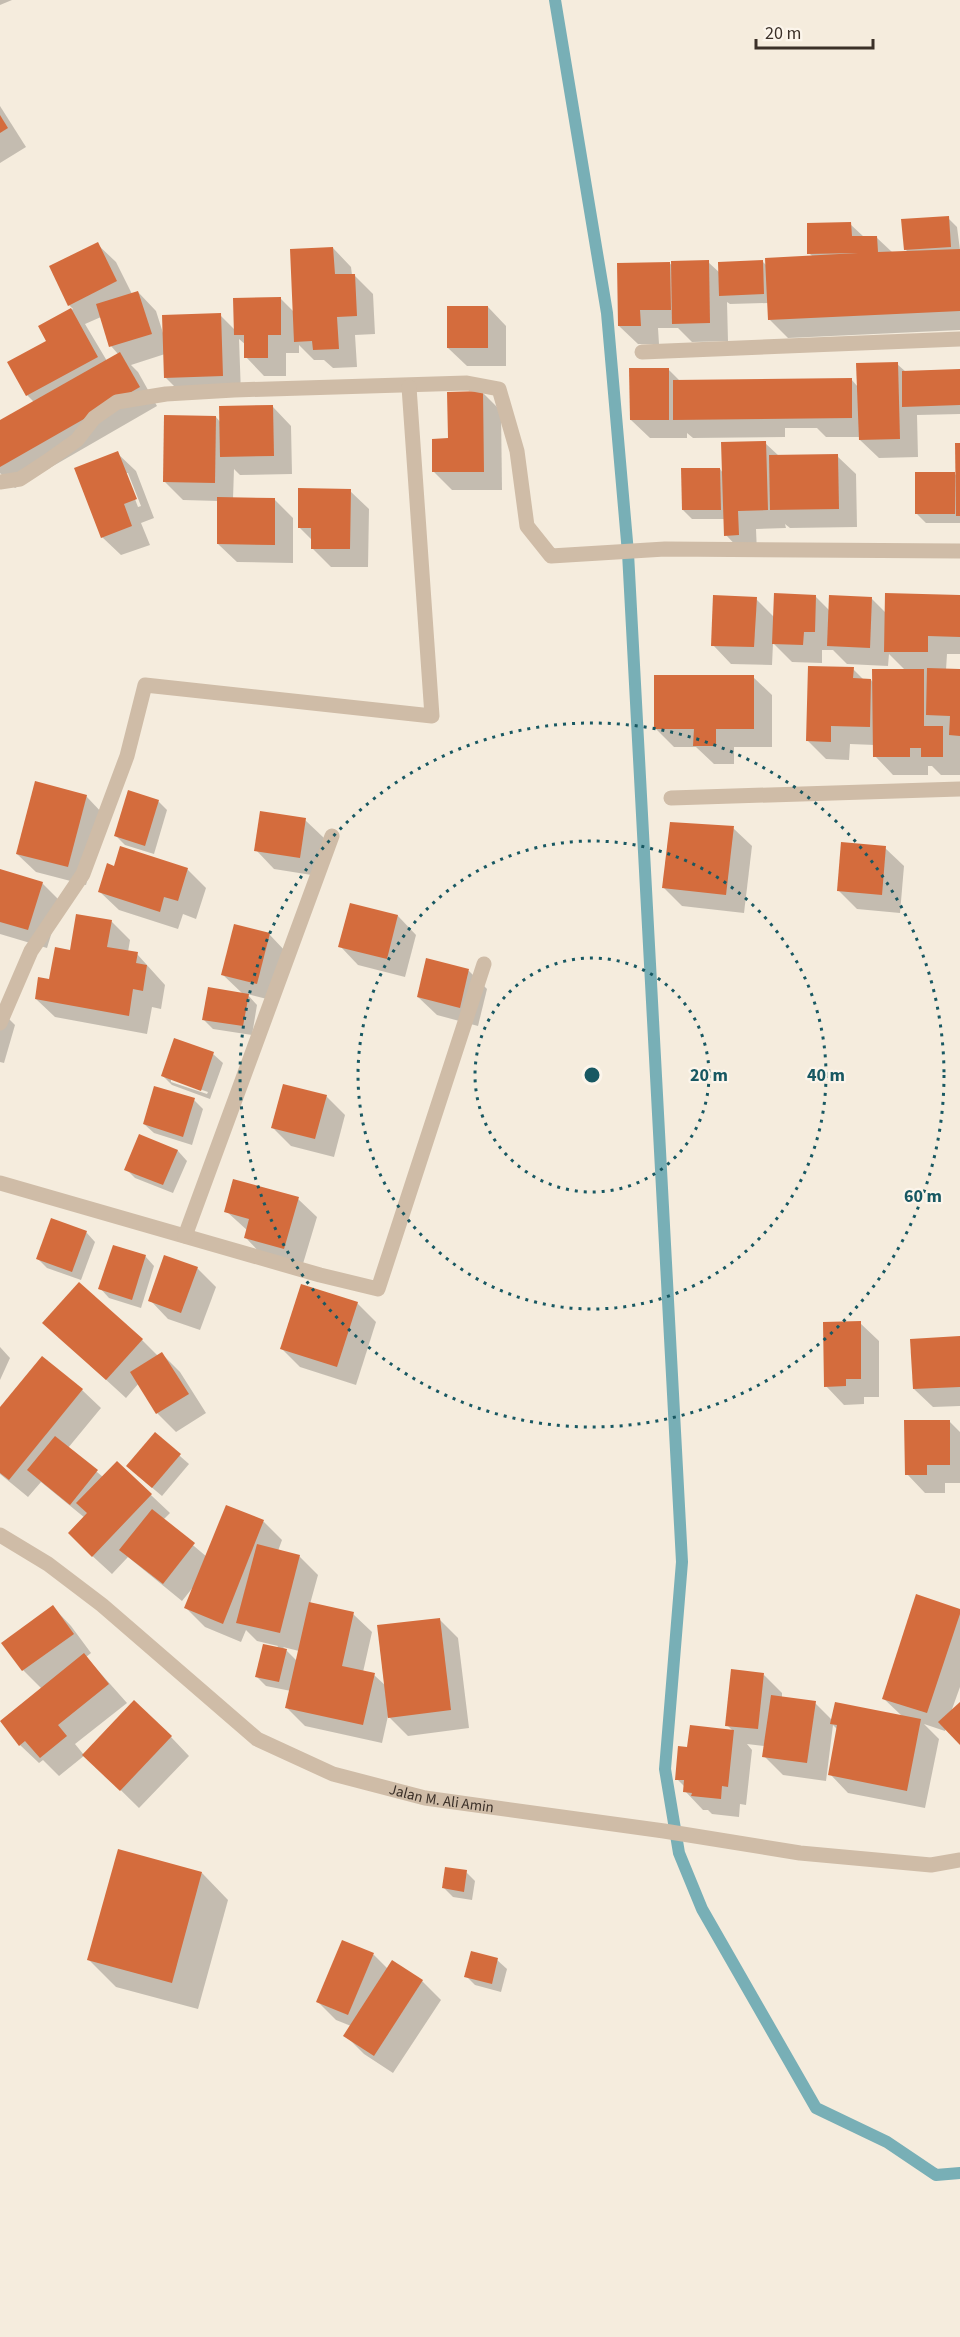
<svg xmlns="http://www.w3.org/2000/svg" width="960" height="2337" font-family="'Source Sans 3',sans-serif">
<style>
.shadow{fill:#0003;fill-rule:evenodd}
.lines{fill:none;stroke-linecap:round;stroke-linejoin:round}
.stream{stroke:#78afb6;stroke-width:12}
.building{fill:#d46c3d}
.minor{stroke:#cfbca7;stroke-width:15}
.ring{fill:none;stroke:#185862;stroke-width:3;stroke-dasharray:3 6}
.labels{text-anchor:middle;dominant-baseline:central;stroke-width:4.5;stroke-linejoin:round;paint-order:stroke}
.street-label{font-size:15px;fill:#3b3028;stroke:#fcf5eb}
.centre{fill:#185862;stroke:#fcf5eb;stroke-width:3}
.ring-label{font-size:18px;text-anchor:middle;font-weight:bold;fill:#185862;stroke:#fcf5eb;stroke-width:4.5;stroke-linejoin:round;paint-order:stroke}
</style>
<rect width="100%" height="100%" fill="#f5ecdd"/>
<g class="shadow">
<path d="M0 0H12L0 5Z"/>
<path d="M0 106 26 147 0 163Z"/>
<path d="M948 218 957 227 960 250V330L788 338 769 319 768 303 730 304 727 302 728 341 692 342 678 328H658L659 344H638L619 326 669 263 673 266 708 262 720 273 763 262 767 266 812 256 809 253 850 224 864 237H876L893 253H909L905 249Z"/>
<path d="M97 244 116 262 132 294 138 292 156 311 163 333 220 315 235 330 281 299 294 312 333 248 351 267 352 275H354L373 294 375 334 355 335 357 367 333 368 324 360H314L299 345V353H286V376H264L246 357V345L239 339 241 394 184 396 166 378 165 354 131 365 138 372 157 406 15 488 0 473V422L34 402 27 395 9 363 48 341 40 327 73 309 69 305ZM101 317 111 346 118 354 107 361 85 324Z"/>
<path d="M488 307 506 326V366H467L448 348Z"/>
<path d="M897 364 906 372 960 371V414L917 415 918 457 879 458 860 440V437H826L817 428H785V437L693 438 687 433V438H650L631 420 668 369 680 381 851 379 858 387Z"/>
<path d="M483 393 501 411 502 490H452L434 472Z"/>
<path d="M273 407 291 426 292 474 240 475 234 469 233 499 275 500 293 518V563L237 562 218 544 219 501 183 500 164 481 216 417 221 423Z"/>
<path d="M765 443 779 456H837L856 474 857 527 790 528 785 524 786 528 756 529 757 553 744 554 726 535 725 519H692L683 510 720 469 723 473Z"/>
<path d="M960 444V523H926L917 514 954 473 957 476Z"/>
<path d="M117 453 136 471 154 518 141 523 150 545 121 555 102 537ZM125 473H128L141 506 138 507Z"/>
<path d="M350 491 369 509 368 567H331L312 548V540L299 527Z"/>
<path d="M960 596V654H947L946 670 960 671V775H941L932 766H928V775H893L875 756V745L850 744 849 760 826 759 808 741 853 669 864 680H871L874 684 905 670 889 654 888 666 847 664 833 650H822V663L792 662 773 643 772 665 731 664 713 645 756 599 774 617 816 597 830 611 872 599 886 613Z"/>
<path d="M753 677 772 695V747H734V764H714L696 747H674L655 728Z"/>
<path d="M86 796 104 815 86 885 36 872 17 854Z"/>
<path d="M158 801 167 810 154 854 125 845 116 836Z"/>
<path d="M305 820 324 838 318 876 274 869 256 850Z"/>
<path d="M733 828 752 846 744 913 682 906 664 888Z"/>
<path d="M885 848 904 866 900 913 857 909 838 890Z"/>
<path d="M115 868 187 869 206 888 196 919 183 914 178 929 119 910 100 892Z"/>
<path d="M0 870 42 883 61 902 47 948 0 934Z"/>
<path d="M351 904 398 916 416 935 405 977 358 965 340 946Z"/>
<path d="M111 921 130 940 128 952 137 954 165 985 161 1009 152 1007 147 1034 55 1017 36 999 71 952Z"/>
<path d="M269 934 287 953 275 1001 247 994 257 1005 252 1035 213 1029 203 1019 243 994 222 974Z"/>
<path d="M428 960 469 971 487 989 478 1026 437 1015 418 997Z"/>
<path d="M0 1010 15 1025 4 1063 0 1062Z"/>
<path d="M213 1054 223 1063 210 1099 172 1085 163 1076ZM171 1079 208 1092 207 1094 171 1082Z"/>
<path d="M326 1096 345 1115 334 1157 291 1146 273 1128Z"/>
<path d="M194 1100 203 1109 192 1145 154 1133 144 1124Z"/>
<path d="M140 1136 178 1151 187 1161 173 1193 135 1178 126 1169Z"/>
<path d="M298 1199 317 1217 302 1267 264 1257 246 1238 248 1231 226 1211Z"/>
<path d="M86 1232 95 1242 81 1280 47 1268 38 1259Z"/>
<path d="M145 1256 154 1266 141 1308 109 1298 100 1288Z"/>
<path d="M197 1268 216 1287 200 1330 168 1319 150 1300Z"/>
<path d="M357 1303 376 1322 356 1385 300 1367 282 1349Z"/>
<path d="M44 1323 142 1340 158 1356 162 1354 180 1372 206 1413 176 1432 157 1413 139 1383 126 1398Z"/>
<path d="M860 1323 879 1341V1397H864V1404L844 1405 826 1386Z"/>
<path d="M960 1338V1406L933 1407 914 1389Z"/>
<path d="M0 1347 10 1358 0 1380Z"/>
<path d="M43 1358 82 1390 101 1408 68 1448 103 1477 117 1463 170 1513 163 1520 207 1557 227 1507 264 1522 282 1540 278 1551 299 1556 318 1575 310 1604 353 1614 372 1632 363 1672 374 1675 386 1686 440 1620 458 1638 469 1728 408 1736 388 1716 382 1743 305 1726 287 1708 291 1691 266 1686 257 1677 278 1646 257 1641 246 1630 241 1642 205 1627 186 1608 194 1586 182 1601 128 1557 112 1574 88 1552 85 1518 41 1482 28 1497 0 1474V1410ZM283 1647 299 1651 297 1661Z"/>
<path d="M949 1421 960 1432V1483H945V1493H925L907 1474Z"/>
<path d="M155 1434 189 1464 162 1496 137 1475Z"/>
<path d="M53 1607 71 1626 91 1653 86 1657 127 1703 75 1744 84 1755 171 1737 189 1756 139 1808 85 1755 59 1776 43 1760 39 1763 20 1745 42 1689 23 1670Z"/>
<path d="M960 1610V1687L951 1712 960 1704V1743L946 1728 945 1731 924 1724 939 1739 925 1808 848 1793 830 1774 838 1730 833 1725 826 1781 783 1775 764 1756 765 1746 747 1744 752 1750 746 1805 740 1804 739 1817 712 1814 708 1810H703L685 1791V1787L677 1779 688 1749 733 1731 727 1725 764 1675 782 1693V1698L815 1703 832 1720 902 1716 883 1698Z"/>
<path d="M466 1872 475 1881 472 1900 453 1897 444 1888Z"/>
<path d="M202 1873 228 1900 198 2009 116 1987 89 1960Z"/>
<path d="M343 1942 374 1955 388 1969 422 1981 441 2000 393 2073 364 2054 345 2035 351 2026 336 2020 318 2002Z"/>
<path d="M497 1960 507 1969 501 1992 475 1985 466 1976Z"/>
</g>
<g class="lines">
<path class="stream" d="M555 0 607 313 628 553 682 1562 665 1769 679 1853 702 1909 816 2108 887 2142 936 2175 960 2173"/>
</g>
<g class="building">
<path d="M0 115 8 128 0 133Z"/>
<path d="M949 216 951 247 904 250 901 219Z"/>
<path d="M851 222 852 236H877L878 252 960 249V311L768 320 765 258 858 253 807 254V223Z"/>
<path d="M98 242 117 281 68 306 49 266Z"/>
<path d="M333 247 335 274H355L357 316 337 317 339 349 313 350 312 341 294 342 290 249Z"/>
<path d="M709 260 710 323 672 324 671 261Z"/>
<path d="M763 260 764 294 719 296 718 262Z"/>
<path d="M670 262 671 310H640L641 326H618L617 263Z"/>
<path d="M138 291 152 334 109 347 96 304Z"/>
<path d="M281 297V335H268V358H244V335H234L233 298Z"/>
<rect x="447" y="306" width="41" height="42"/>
<path d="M71 308 98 357 26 396 7 362 46 341 38 326Z"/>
<path d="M221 313 223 376 164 378 162 315Z"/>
<path d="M120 352 140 387 0 467V420Z"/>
<path d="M898 362 900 439 859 440 856 363Z"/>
<path d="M629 368H669V420H630Z"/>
<path d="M960 369V405L902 407V371Z"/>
<path d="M852 378V418L673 420V380Z"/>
<path d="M483 391 484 472H432V439L448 438 447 392Z"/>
<path d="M273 405 274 456 220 457 219 406Z"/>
<path d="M164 415 216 416 215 483 163 482Z"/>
<path d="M766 441 768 510 738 511 739 535 724 536 721 442Z"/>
<path d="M955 443H960V516H956Z"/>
<path d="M118 451 137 499 124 504 132 526 101 538 74 468Z"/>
<path d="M838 454 839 509 770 510 769 455Z"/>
<path d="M681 468H720L721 510H682Z"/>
<rect x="915" y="472" width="40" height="42"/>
<path d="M298 488 351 489 350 549H311V528H298Z"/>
<path d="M217 497 275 498V545L217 544Z"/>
<path d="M774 593 816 595 815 632H804L803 645 772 644Z"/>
<path d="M885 593 960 595V637L928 636V652H884Z"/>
<path d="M713 595 757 597 754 647 711 646Z"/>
<path d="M829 595 872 597 870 648 827 646Z"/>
<path d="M808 666 854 667 853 678 871 679 870 727 831 726V742L806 741Z"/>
<path d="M927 668 960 669V736L949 735 950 716 926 715Z"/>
<path d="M872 669H924V726H943V757H921V748H910V757H873Z"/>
<path d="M654 675H754V729H716V746H693L694 729H654Z"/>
<path d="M35 781 87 795 68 867 16 854Z"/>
<path d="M128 790 159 800 145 846 114 836Z"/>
<path d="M260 811 306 818 300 858 254 851Z"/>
<path d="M670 822 734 826 726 895 662 888Z"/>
<path d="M841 842 886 846 882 895 837 891Z"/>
<path d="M120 846 188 868 178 901 164 897 160 912 98 892 107 863 114 866Z"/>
<path d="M0 869 43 882 28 930 0 922Z"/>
<path d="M350 903 398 915 387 959 338 947Z"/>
<path d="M76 914 112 920 107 947 138 952 136 963 147 965 143 991 133 989 129 1016 35 999 38 977 49 979 55 947 70 950Z"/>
<path d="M234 924 270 933 257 984 221 975Z"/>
<path d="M426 958 469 969 460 1008 417 997Z"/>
<path d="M208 987 249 994 243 1026 202 1020Z"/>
<path d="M174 1038 214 1052 201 1091 161 1076Z"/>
<path d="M283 1084 327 1095 315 1139 271 1128Z"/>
<path d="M154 1086 195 1098 183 1137 143 1124Z"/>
<path d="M139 1134 178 1150 163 1185 124 1170Z"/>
<path d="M233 1179 299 1197 284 1249 244 1238 249 1219 224 1212Z"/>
<path d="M51 1218 87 1231 72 1272 36 1259Z"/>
<path d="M113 1245 146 1255 132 1300 98 1289Z"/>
<path d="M164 1255 198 1267 181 1313 148 1301Z"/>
<path d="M79 1282 143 1339 106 1380 42 1323Z"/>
<path d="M301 1284 358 1302 337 1367 280 1349Z"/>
<path d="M861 1321V1379H846V1386L824 1387 823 1322Z"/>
<path d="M960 1336V1387L913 1389 910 1339Z"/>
<path d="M162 1352 189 1394 156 1414 130 1372Z"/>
<path d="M42 1356 83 1389 9 1480 0 1473V1407Z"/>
<path d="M904 1420H950V1465H927V1475H905Z"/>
<path d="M155 1432 181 1454 152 1488 126 1466Z"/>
<path d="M55 1436 98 1470 70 1505 27 1470Z"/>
<path d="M117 1461 152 1494 92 1557 68 1533 87 1513 76 1503Z"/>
<path d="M226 1505 264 1520 223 1624 184 1608Z"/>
<path d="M152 1509 195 1543 163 1584 119 1550Z"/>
<path d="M257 1544 300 1555 280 1633 236 1623Z"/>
<path d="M916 1594 960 1609V1614L927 1713 882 1699Z"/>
<path d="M309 1602 354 1612 342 1666 375 1673 363 1725 285 1708Z"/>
<path d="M53 1605 74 1634 22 1671 1 1643Z"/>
<path d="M440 1618 451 1710 388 1718 377 1625Z"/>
<path d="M263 1644 287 1649 279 1682 255 1677Z"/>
<path d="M84 1653 109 1684 58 1725 67 1736 40 1758 25 1741 19 1746 0 1721Z"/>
<path d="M731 1669 764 1673 758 1729 725 1726Z"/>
<path d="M771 1695 816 1701 807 1763 762 1757Z"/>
<path d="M134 1700 172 1736 120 1791 82 1755Z"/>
<path d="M835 1702 921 1719 907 1791 828 1775 837 1725 830 1724Z"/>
<path d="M960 1702V1745L938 1722Z"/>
<path d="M690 1725 734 1730 728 1787 722 1786 721 1799 691 1796 692 1793 683 1792 684 1780H675L678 1746 687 1747Z"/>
<path d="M118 1849 202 1872 172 1983 87 1960Z"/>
<path d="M445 1867 467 1870 464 1892 442 1888Z"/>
<path d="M342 1940 374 1953 348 2015 316 2002Z"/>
<path d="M471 1951 498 1958 492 1984 464 1977Z"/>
<path d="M392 1960 423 1980 374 2056 343 2036Z"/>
</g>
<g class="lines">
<g class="minor">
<path d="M642 352 960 339"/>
<path d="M0 482 20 479 46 462 77 440 94 418 117 402 166 394 234 390 467 383 499 389 517 451 527 526 551 556 665 549 960 551"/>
<path d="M671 798 960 789"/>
<path d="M0 1023 31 951 83 874 127 756 145 685 432 716 409 387"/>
<path d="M0 1183 320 1275 378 1289 484 964"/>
<path d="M185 1236 332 836"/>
<path id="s1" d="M0 1535 48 1564 102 1605 257 1739 333 1774 425 1798 664 1831 800 1853 931 1865 960 1860"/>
</g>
</g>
<g class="ring">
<circle cx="592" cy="1075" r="117"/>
<circle cx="592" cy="1075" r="234"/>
<circle cx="592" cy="1075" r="352"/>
</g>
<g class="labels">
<g class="street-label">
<text stroke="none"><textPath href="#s1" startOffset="524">Jalan M. Ali Amin</textPath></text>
</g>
</g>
<circle cx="592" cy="1075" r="9" class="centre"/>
<g class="ring-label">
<text x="709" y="1081">20 m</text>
<text x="826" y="1081">40 m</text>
<text x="923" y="1202">60 m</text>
</g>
<path d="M756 39v9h117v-9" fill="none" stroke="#3b3028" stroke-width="3"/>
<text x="765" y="39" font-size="18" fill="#3b3028" stroke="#fcf5eb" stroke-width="4.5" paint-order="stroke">20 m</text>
</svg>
